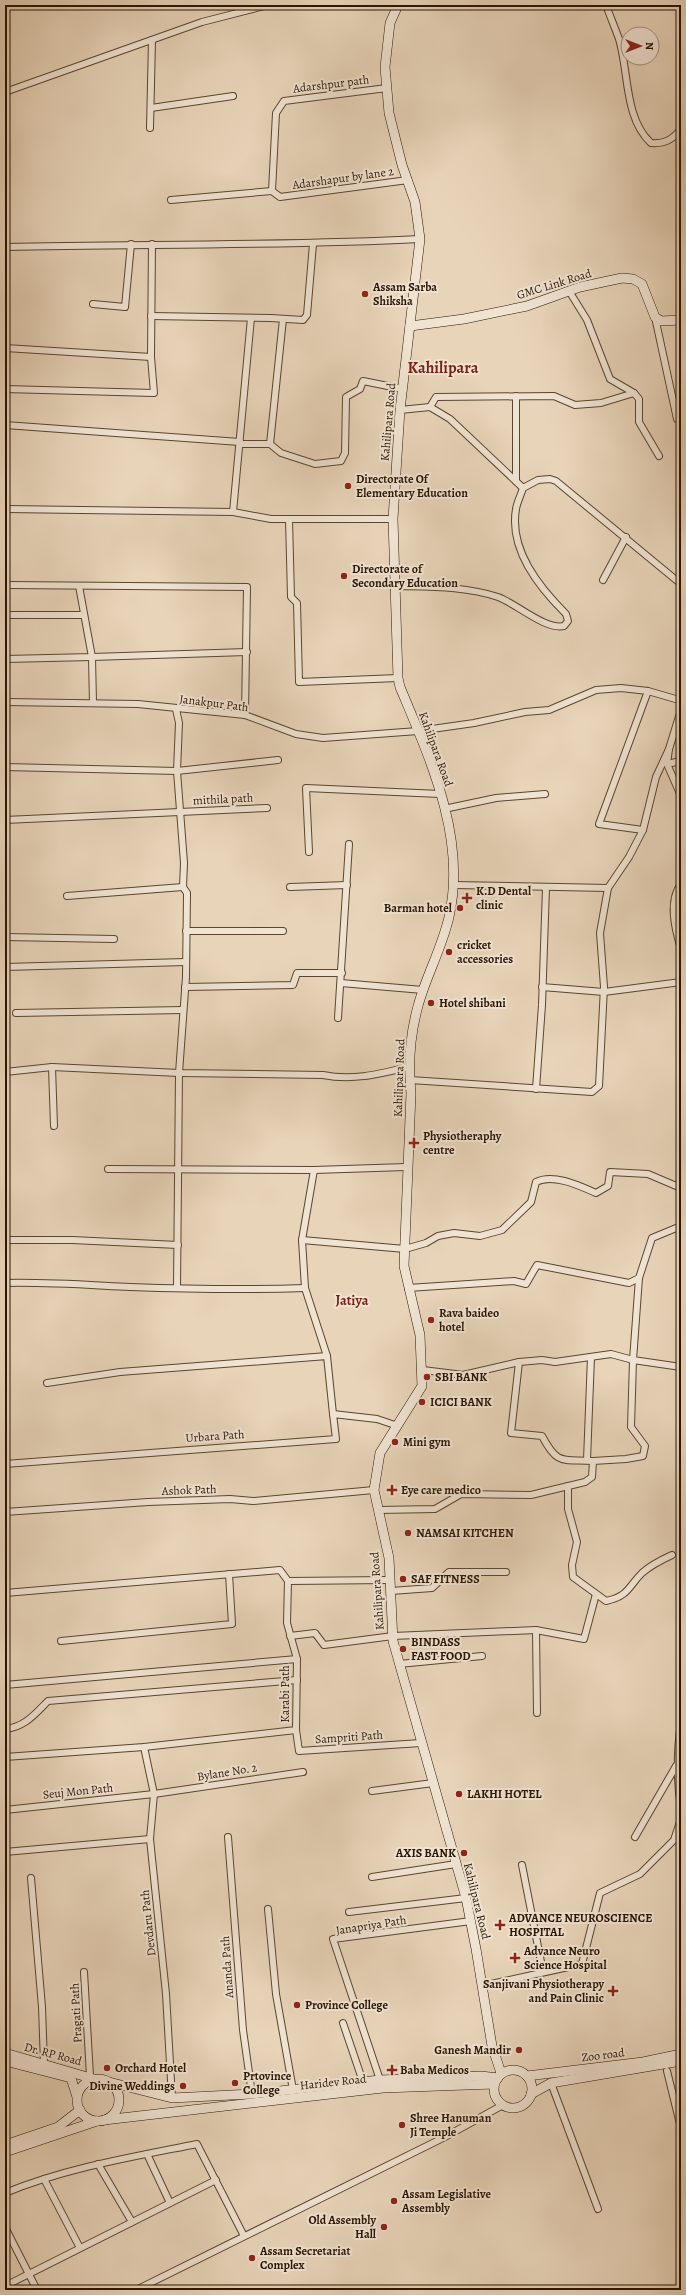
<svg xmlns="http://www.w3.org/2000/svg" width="686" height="2295" font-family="Alegreya,serif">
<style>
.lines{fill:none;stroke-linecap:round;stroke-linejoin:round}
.street-casing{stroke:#594530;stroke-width:8}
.secondary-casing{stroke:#291502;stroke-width:10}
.street{stroke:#f0e3d2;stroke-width:6}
.secondary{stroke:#f0e3d2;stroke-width:9}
.poi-dot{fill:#8f2418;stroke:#f0e3d2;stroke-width:1.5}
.labels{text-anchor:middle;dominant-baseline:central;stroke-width:4;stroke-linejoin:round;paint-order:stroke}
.street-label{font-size:12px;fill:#291502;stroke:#f0e3d2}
.poi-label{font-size:12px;font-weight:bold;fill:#291502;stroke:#f0e3d2;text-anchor:start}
.quarter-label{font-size:14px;font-weight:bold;fill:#7a1f14;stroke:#f0e3d2}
.district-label{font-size:16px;font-weight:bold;fill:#7a1f14;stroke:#f0e3d2}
</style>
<rect width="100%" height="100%" fill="#e8d4b9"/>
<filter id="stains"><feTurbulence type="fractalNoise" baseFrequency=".005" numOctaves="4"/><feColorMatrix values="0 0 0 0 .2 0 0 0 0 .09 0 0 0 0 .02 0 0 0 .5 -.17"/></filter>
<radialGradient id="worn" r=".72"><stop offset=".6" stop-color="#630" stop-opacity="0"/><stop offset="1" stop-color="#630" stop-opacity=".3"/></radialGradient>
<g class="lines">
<g class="street-casing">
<g id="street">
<path d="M606 5C610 16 615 28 619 39 629 72 624 118 651 143 665 144 672 140 681 129"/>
<path d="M387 88 284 101 276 113 272 191 280 197 408 180"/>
<path d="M5 92 202 22 268 5"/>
<path d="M151 108 233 96"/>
<path d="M150 128 152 40"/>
<path d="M171 200 272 191"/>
<path d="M5 247C143 244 282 246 420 239"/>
<path d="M569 291 587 320 610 379 634 393 639 399V422L659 456"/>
<path d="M93 304 125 307 131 244"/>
<path d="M151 316 271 318 303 320 307 315 313 244"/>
<path d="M655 317 677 419"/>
<path d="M5 348 151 357"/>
<path d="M5 389 154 393 151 357 152 244"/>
<path d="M430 407 436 397 554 396 575 405 601 403 634 393"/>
<path d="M400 410 430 407 450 419 523 488"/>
<path d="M5 425 240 442"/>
<path d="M240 444H270L281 453 315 464 341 461 345 453 346 397 360 389 363 381 403 389"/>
<path d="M270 444 283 319"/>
<path d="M516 481V396"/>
<path d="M5 509 233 512 271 519H393"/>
<path d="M233 512 251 318"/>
<path d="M289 519 291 597 297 603 299 682 398 678"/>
<path d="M603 580 626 537"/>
<path d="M5 585 247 587 245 715"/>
<path d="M395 586C429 587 465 586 498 597 517 604 545 630 564 626L568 621 566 614C539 587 509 550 516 509 517 502 521 495 523 488L538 480 550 479 556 481 681 584"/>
<path d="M5 615H84"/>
<path d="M5 659 92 657 79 586"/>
<path d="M5 702 138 704 245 715 296 734 323 738 418 731 474 723 525 712 549 710 596 690 621 688 648 691 679 700 681 705"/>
<path d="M93 703 92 657 247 652"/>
<path d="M176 709 179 723 177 771 184 863 183 887 187 893 186 977 179 1073 177 1288"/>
<path d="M681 710 669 749 667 764 681 796"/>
<path d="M667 764 681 761"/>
<path d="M5 767 177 771 278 760"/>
<path d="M444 809 496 798 545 794"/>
<path d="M5 820 267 808"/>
<path d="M643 830 599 824 648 691"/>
<path d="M309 852 306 788 440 794"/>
<path d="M681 884C668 901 675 929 681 949"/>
<path d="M454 885 608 888 629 857 643 830 656 777 669 749"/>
<path d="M290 887 347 885"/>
<path d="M67 896 183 887"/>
<path d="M186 931H283"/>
<path d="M5 937 114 939"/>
<path d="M5 967 186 962"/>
<path d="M341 983 423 990"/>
<path d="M185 987 293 985 297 973H342"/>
<path d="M542 987 604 992 681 982"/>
<path d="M16 1013 183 1010"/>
<path d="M338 1018 349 844"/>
<path d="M52 1067 54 1126"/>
<path d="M5 1072 52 1067 179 1073 323 1075C353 1081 379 1074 408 1067"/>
<path d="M410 1080 592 1092 599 1086 604 987 600 933 608 888"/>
<path d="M536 1089 542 1005 546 888"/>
<path d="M108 1169 314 1170 406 1167"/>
<path d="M314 1170 302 1240 305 1288 327 1356"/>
<path d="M5 1240H72L178 1245"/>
<path d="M302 1240 405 1249 426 1243 438 1236 454 1233 480 1236 502 1230 531 1202 536 1182C553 1173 580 1186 596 1193L608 1186 610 1172 648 1174 681 1188"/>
<path d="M639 1278 633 1360 681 1367"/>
<path d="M5 1283C47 1282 88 1285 130 1287 188 1289 247 1290 305 1288"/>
<path d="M408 1288 514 1281 526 1284 537 1265 629 1283 639 1278 652 1238 681 1226"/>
<path d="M519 1362 511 1433 542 1436C558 1466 562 1459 593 1461"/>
<path d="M47 1383 120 1372 327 1356 333 1414"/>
<path d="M587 1460 591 1357"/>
<path d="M5 1464 336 1439 333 1414 377 1419 398 1426"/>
<path d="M568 1486V1509L577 1542 572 1565 573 1577 606 1601C629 1596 628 1587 642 1573 651 1565 661 1560 672 1555"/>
<path d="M378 1510 435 1509 461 1494 531 1495 585 1482 592 1477 593 1461 626 1459 643 1456 645 1446 631 1427 633 1360 611 1354 555 1362 542 1360 519 1362 463 1375 423 1370"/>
<path d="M5 1512 148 1502 230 1499 253 1501 374 1490"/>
<path d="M288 1581 287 1623 297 1659"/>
<path d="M391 1591 432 1588 449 1572H506"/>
<path d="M5 1593 280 1570 288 1581 390 1580"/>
<path d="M290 1636 315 1633 324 1645 393 1636 536 1630"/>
<path d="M61 1641 232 1624 229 1574"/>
<path d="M399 1664 482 1656"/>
<path d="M5 1685 297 1659 296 1730 144 1747 5 1757"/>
<path d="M537 1713 536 1630 584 1639 596 1594"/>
<path d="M681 1722C677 1751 676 1778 681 1807"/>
<path d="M5 1729C25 1727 35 1714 48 1701L297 1680"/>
<path d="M296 1730 299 1751 421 1743"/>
<path d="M144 1747 154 1794 150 1839 166 1994 172 2098"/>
<path d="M372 1791 433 1783"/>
<path d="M5 1810 154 1794 303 1772"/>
<path d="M228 1837 243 2030 252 2094"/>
<path d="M635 1837 676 1766"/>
<path d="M5 1852 150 1839"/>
<path d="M522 1865 543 1972"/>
<path d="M372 1877 456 1864"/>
<path d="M31 1878 42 2007 44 2064"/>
<path d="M268 1909 276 1994 293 2090"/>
<path d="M349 1912 466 1898"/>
<path d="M84 1972 90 2076"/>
<path d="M482 1986 582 1964 600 1893 640 1874 674 1840 681 1819"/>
<path d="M343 2023 363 2082"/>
<path d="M667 2071 681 2128"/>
<path d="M381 2083 333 1939 471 1921"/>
<path d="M551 2083 598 2209"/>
<path d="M147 2154 170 2203"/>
<path d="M98 2164 132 2222"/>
<path d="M44 2179 80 2248"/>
<path d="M5 2193C66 2168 132 2157 197 2144L244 2236"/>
<path d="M5 2227 37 2290"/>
<path d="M5 2286 216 2180"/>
<path d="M136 2290 443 2138 503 2105"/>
</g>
</g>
<g class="secondary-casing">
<g id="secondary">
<path d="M398 5 390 23 385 67 389 113 402 165 415 202 420 239 400 410 393 519 398 678 400 687C430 759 467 838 449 917 442 948 426 976 418 1006 410 1035 408 1064 411 1093L404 1266 420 1335 422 1386 380 1453 374 1490 389 1558 393 1641 466 1898 476 1949 492 2046 501 2073"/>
<path d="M410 326 464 319 527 306 580 287 622 278 633 279 642 284 655 317 661 321 681 320"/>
<path d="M5 2053 94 2079"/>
<path d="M5 2061 71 2078 77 2097"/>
<circle cx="513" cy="2089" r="19"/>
<path d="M527 2076 643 2062 681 2054"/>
<circle cx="98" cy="2100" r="21"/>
<path d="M109 2082 172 2098 252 2094 380 2080 481 2076 498 2078"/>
<path d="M531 2094 551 2083 681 2061"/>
<path d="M104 2120 383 2088 494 2084"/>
<path d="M5 2145 58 2127 80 2110"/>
<path d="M5 2152 97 2121"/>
</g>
</g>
<use href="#street" class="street"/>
<use href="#secondary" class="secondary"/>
</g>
<g class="poi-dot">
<circle cx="365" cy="294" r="4"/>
<circle cx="348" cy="486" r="4"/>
<circle cx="344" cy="576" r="4"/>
<path d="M465 892h4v4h4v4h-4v4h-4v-4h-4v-4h4z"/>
<circle cx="460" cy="908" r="4"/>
<circle cx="449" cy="952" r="4"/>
<circle cx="431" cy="1003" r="4"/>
<path d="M412 1137h4v4h4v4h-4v4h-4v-4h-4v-4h4z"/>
<circle cx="431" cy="1320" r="4"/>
<circle cx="427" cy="1377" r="4"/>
<circle cx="422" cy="1402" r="4"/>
<circle cx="395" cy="1442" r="4"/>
<path d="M390 1484h4v4h4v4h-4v4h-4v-4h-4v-4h4z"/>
<circle cx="408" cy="1533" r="4"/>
<circle cx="403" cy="1579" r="4"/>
<circle cx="403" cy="1649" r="4"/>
<circle cx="459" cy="1794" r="4"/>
<circle cx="464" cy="1853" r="4"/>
<path d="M498 1919h4v4h4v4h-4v4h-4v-4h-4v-4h4z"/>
<path d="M513 1952h4v4h4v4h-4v4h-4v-4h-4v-4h4z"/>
<path d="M611 1985h4v4h4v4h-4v4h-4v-4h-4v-4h4z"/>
<circle cx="297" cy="2005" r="4"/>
<circle cx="519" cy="2050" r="4"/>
<circle cx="107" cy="2068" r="4"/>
<path d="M390 2064h4v4h4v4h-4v4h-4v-4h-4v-4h4z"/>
<circle cx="235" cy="2083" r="4"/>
<circle cx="183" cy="2086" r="4"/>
<circle cx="402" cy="2125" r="4"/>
<circle cx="394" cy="2201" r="4"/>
<circle cx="384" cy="2227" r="4"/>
<circle cx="252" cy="2258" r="4"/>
</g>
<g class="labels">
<g class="street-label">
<text transform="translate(331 84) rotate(-7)">Adarshpur path</text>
<text transform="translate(343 178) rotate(-8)">Adarshapur by lane 2</text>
<text transform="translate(554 284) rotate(-17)">GMC Link Road</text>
<text transform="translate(388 422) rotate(-85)">Kahilipara Road</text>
<text transform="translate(214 703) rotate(7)">Janakpur Path</text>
<text transform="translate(436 749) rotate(70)">Kahilipara Road</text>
<text transform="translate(223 799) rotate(-3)">mithila path</text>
<text transform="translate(399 1078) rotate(-88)">Kahilipara Road</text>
<text transform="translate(215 1436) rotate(-4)">Urbara Path</text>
<text transform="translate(189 1490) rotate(-2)">Ashok Path</text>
<text transform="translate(377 1591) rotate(-94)">Kahilipara Road</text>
<text transform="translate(285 1694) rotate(-90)">Karabi Path</text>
<text transform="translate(349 1737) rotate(-4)">Sampriti Path</text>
<text transform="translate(227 1772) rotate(-9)">Bylane No. 2</text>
<text transform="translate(78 1791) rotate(-6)">Seuj Mon Path</text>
<text transform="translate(477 1901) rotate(76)">Kahilipara Road</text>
<text transform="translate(148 1923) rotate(-96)">Devdaru Path</text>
<text transform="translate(371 1925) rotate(-9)">Janapriya Path</text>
<text transform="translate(227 1967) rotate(-94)">Ananda Path</text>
<text transform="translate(76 2013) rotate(-93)">Pragati Path</text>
<text transform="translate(53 2054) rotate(15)">Dr. RP Road</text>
<text transform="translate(603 2055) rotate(-7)">Zoo road</text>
<text transform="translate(333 2082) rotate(-6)">Haridev Road</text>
</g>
<g class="poi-label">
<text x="373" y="287">Assam Sarba<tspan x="373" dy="14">Shiksha</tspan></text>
<text x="356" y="479">Directorate Of<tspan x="356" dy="14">Elementary Education</tspan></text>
<text x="352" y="569">Directorate of<tspan x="352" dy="14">Secondary Education</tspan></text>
<text x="476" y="891">K.D Dental<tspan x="476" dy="14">clinic</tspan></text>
<text x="452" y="908" text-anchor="end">Barman hotel</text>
<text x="457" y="945">cricket<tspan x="457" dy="14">accessories</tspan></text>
<text x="439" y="1003">Hotel shibani</text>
<text x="423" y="1136">Physiotheraphy<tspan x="423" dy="14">centre</tspan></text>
<text x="439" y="1313">Rava baideo<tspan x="439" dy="14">hotel</tspan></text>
<text x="435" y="1377">SBI BANK</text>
<text x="430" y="1402">ICICI BANK</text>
<text x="403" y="1442">Mini gym</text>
<text x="401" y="1490">Eye care medico</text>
<text x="416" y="1533">NAMSAI KITCHEN</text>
<text x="411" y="1579">SAF FITNESS</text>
<text x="411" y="1642">BINDASS<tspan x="411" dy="14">FAST FOOD</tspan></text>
<text x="467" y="1794">LAKHI HOTEL</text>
<text x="456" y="1853" text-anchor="end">AXIS BANK</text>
<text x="509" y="1918">ADVANCE NEUROSCIENCE<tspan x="509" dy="14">HOSPITAL</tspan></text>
<text x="524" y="1951">Advance Neuro<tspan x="524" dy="14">Science Hospital</tspan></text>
<text x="604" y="1984" text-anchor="end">Sanjivani Physiotherapy<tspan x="604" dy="14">and Pain Clinic</tspan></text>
<text x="305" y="2005">Province College</text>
<text x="511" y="2050" text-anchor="end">Ganesh Mandir</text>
<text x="115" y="2068">Orchard Hotel</text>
<text x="400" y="2070">Baba Medicos</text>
<text x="243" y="2076">Prtovince<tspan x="243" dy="14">College</tspan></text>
<text x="175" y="2086" text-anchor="end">Divine Weddings</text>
<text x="410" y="2118">Shree Hanuman<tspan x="410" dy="14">Ji Temple</tspan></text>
<text x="402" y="2194">Assam Legislative<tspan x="402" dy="14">Assembly</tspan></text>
<text x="376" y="2220" text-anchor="end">Old Assembly<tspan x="376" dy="14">Hall</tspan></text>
<text x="260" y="2251">Assam Secretariat<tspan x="260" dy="14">Complex</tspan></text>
</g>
<g class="quarter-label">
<text x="352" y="1300">Jatiya</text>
</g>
<g class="district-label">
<text x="443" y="368">Kahilipara</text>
</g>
</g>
<rect width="686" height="2295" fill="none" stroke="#e8d4b9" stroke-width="20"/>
<rect x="6" y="6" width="674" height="2283" fill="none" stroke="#291502" stroke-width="2"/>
<rect x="10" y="10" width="666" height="2275" fill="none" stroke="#291502"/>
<g transform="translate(640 46) rotate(90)"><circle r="19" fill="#f0e3d2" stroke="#a0917f"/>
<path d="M0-3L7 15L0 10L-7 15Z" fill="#8f2418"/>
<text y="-6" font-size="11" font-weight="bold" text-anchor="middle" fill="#291502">N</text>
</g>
<rect width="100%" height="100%" filter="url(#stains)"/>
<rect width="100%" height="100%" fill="url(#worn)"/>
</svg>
